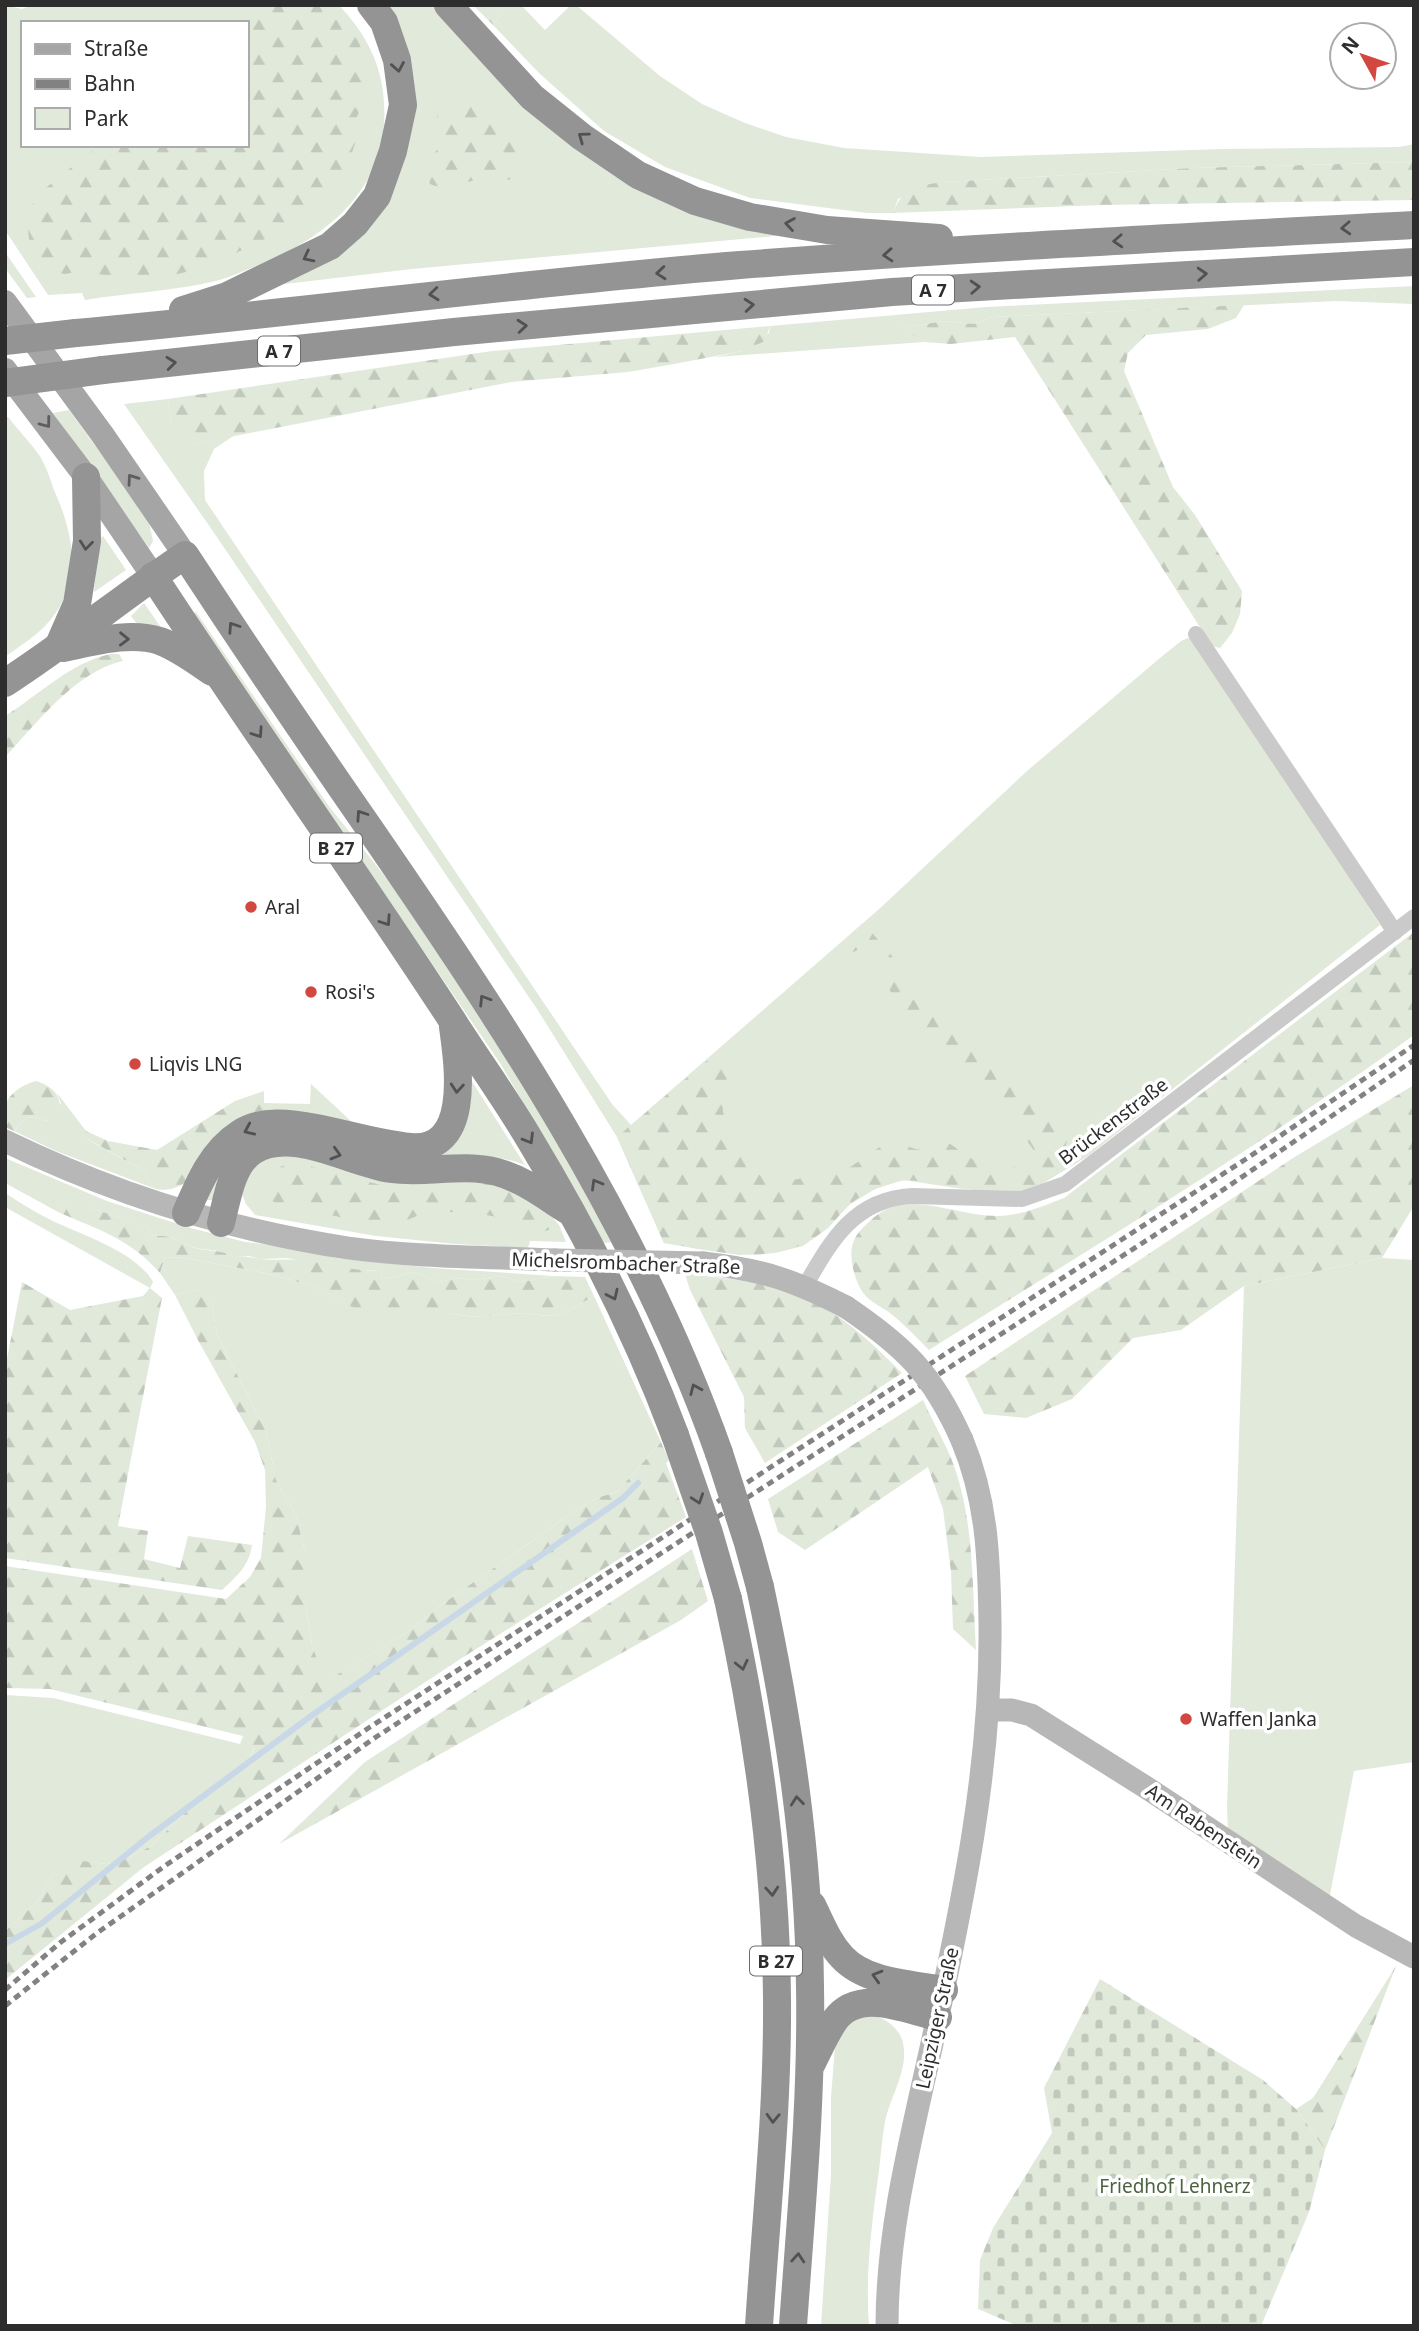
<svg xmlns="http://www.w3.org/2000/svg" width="1419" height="2331" font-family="'Noto Sans',sans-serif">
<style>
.green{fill:#e1e9db;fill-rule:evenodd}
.forest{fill:url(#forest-firs)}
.cemetery{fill:url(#cemetery-stones)}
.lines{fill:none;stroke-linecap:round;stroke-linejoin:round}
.stream{stroke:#c9d8e7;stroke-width:6}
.street{stroke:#cacaca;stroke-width:16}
.secondary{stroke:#b7b7b7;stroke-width:23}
.primary{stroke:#a5a5a5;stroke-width:24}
.highway{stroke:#949494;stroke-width:28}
.rail{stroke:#828282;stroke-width:5;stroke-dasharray:7 5;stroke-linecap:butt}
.secondary-bridge{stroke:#b7b7b7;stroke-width:23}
.highway-bridge{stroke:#949494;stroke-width:28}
.oneway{stroke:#515151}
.oneway2{stroke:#5d5d5d}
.poi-dot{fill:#d24841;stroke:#fff;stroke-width:2.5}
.labels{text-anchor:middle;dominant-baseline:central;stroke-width:7;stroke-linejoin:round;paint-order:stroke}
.shield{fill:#fff;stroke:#6c6c6c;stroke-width:2}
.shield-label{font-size:18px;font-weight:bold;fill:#2d2d2d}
.poi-label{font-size:19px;fill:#2d2d2d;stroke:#fff;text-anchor:start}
.street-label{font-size:19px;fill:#2d2d2d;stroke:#fff}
.park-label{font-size:19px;fill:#4b633f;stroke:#fff}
</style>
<defs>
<pattern id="forest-firs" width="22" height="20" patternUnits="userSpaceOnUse" patternTransform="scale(1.75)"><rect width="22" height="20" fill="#e1e9db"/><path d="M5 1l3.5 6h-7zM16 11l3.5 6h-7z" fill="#c1c8bc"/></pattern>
<pattern id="cemetery-stones" width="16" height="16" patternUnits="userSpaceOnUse" patternTransform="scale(1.75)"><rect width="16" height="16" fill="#e1e9db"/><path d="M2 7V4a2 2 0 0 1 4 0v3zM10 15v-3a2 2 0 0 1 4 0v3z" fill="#c1c8bc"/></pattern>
</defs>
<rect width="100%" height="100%" fill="#fff"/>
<g class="green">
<path d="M32 5H339C372 41 387 75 384 125 378 198 319 241 256 266 243 271 230 277 216 281 173 291 128 293 85 300L82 293 48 295 5 230V8L9 6 22 9ZM23 23H247V145H23Z"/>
<path d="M377 5H438L571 143 808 233 412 269 268 286 296 274 403 154Z"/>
<path d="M508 5H521L545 30 571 5H576L660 76 702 104 745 123 786 137 844 148 981 157 1223 149 1399 147 1414 144V162L1192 168 944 182 898 199 893 213H867L750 198 665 167 604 131 540 74 493 25Z"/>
<path d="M5 252 36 297 27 298 5 268Z"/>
<path d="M1414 286V304L1337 301 993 317 973 324 944 321 902 328 924 342 715 357 742 351 769 333 770 326 986 307Z"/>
<path d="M168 399 171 424 194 444 235 435 214 449 204 471 205 500 612 1104 631 1125 878 910 1027 771 1160 658 1181 641 1188 638 1196 642 1380 925 1088 1156 1042 1184 963 1189 903 1180 875 1189 849 1205 828 1228 803 1246 775 1253 739 1255 664 1243 617 1137 537 1009 208 524 124 404Z"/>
<path d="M69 410 148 518 153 541 149 548 53 413Z"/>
<path d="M5 417H8C18 430 30 442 39 455 46 465 50 479 54 490 75 537 84 586 44 627 33 638 18 647 5 657Z"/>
<path d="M103 536 126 570 94 592 99 540Z"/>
<path d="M144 603 162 629 140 628 131 616Z"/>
<path d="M196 612 328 805 391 884 523 1079 615 1242 602 1243 557 1161 500 1063 193 614Z"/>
<path d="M466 1072 525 1165C507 1158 486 1155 467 1158 453 1159 438 1165 424 1164 370 1160 284 1111 238 1153 224 1166 222 1184 214 1200H207C201 1187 213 1172 221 1162 233 1148 245 1136 263 1131 336 1110 480 1227 466 1072Z"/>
<path d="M311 1084 353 1123 264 1117 263 1103 310 1104Z"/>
<path d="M57 1093 86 1131 87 1139 144 1171 153 1188 56 1151 14 1131 26 1118 34 1117 47 1121 61 1103Z"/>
<path d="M264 1154 467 1173 538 1200 559 1225 566 1242 530 1241 528 1248 455 1244 376 1236 255 1215 246 1204 240 1189Z"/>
<path d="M5 1158 107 1201 187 1227 245 1242 304 1249 336 1258 433 1268 569 1277 555 1276 520 1282 501 1276 473 1280 458 1278 439 1282 413 1272 392 1278 382 1277 381 1271 343 1269 287 1258 260 1259 249 1256 233 1257C217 1247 205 1252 190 1246 174 1239 172 1235 153 1236L148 1227C129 1222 80 1201 65 1204L60 1213 5 1183Z"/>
<path d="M5 1193C19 1202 33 1211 47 1218 78 1234 136 1251 153 1282L150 1288 5 1207Z"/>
<path d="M165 1257 185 1258 265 1273 317 1287 355 1308 447 1313 474 1317 523 1313 547 1316 563 1314 594 1296 661 1442 617 1492 596 1498 569 1515 444 1603 406 1633 324 1683 312 1645 305 1600V1551L296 1516 276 1480 266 1431 217 1335 212 1304 205 1294 195 1290 175 1295 160 1273Z"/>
<path d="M1382 1258 1414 1260V1762L1354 1771 1329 1900 1228 1833 1227 1807 1244 1286Z"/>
<path d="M5 1695 53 1698 240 1744 243 1736 254 1748 249 1759 193 1805 151 1846 125 1859 107 1864 83 1861 53 1873 39 1900 5 1931Z"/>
<path d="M873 2015C887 2019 900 2029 903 2043 909 2069 890 2097 885 2122 882 2137 881 2154 879 2170 872 2222 865 2273 869 2326H821L831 2175V2097L835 2046 848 2023 865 2016Z"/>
</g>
<g class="forest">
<path d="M267 5H320L358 39 372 83 356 119 359 132 349 161 331 196 300 222 207 267 173 275H148L121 278 81 271 65 274 46 271 29 239 27 218 37 195 99 145H247V23H239Z"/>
<path d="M473 5H508L493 25Z"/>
<path d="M454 100C480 111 526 120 520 158 519 165 519 174 513 178 502 184 487 178 476 180 459 183 446 191 430 184L425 166 442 143 436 124 439 104Z"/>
<path d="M1414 162V200L1104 205 893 213C903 186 918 186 944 182L1192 168Z"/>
<path d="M1244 305 1236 318 1208 329 1146 335 1128 353 1124 371 1173 487 1195 515 1242 591 1240 614 1232 633 1220 648 1212 646 1015 337 951 344 924 342 901 328 944 321 973 324 993 317Z"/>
<path d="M770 326 765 341 742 351 674 364 628 372 511 382 194 444 177 438 171 424 168 399 492 351Z"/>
<path d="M111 654H119L123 661C76 671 37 723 5 757V716C39 695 71 662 111 654Z"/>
<path d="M863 923C909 972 945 1030 998 1072 1003 1076 1008 1081 1014 1085 1033 1097 1060 1100 1067 1125 1073 1145 1050 1183 1031 1189 996 1199 961 1186 926 1182 918 1181 908 1179 900 1181 882 1185 861 1194 848 1206 840 1213 834 1223 826 1229 780 1269 719 1252 664 1243L617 1137 723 1047 732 1070 721 1091 723 1112 732 1136 748 1163 761 1176 782 1182 846 1170 896 1136C914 1155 924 1151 947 1142 980 1163 995 1182 1034 1158L1033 1149 988 1088 932 1034 899 1007 866 946 849 954 840 944Z"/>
<path d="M1414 932V1035C1258 1148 1092 1247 929 1350 916 1337 904 1324 890 1313 882 1307 870 1302 864 1294 855 1283 848 1256 853 1243 856 1234 862 1228 869 1222 904 1186 952 1216 997 1216 1020 1216 1043 1206 1064 1198Z"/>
<path d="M37 1081C53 1087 63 1096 59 1113L47 1121 34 1117 26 1118 14 1131 5 1127C5 1120 4 1110 6 1104 10 1092 26 1083 37 1081Z"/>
<path d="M1414 1085V1206L1382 1258 1244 1286 1181 1330 1133 1338 1072 1399 1026 1418 984 1414 965 1376 1293 1158Z"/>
<path d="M264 1091V1117L192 1178C180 1187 168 1193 153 1188L144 1171 86 1138V1131L108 1141 157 1150 235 1101Z"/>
<path d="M295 1162 410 1193 498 1181 528 1196 548 1220 551 1229 541 1233C505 1215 461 1207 421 1215 408 1218 399 1226 385 1226 363 1225 343 1217 322 1213 303 1209 287 1211 271 1200 260 1174 271 1169 295 1162Z"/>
<path d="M73 1202 148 1227 153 1236C172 1235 174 1239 190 1246 205 1253 217 1247 233 1257 243 1256 250 1257 260 1259 276 1261 293 1258 310 1261 334 1265 356 1271 381 1271L382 1277 392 1278 413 1272 439 1282 458 1278 473 1280 501 1276 520 1282 555 1276 585 1277 594 1296 563 1314 547 1316 523 1313 474 1317 447 1313H388L354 1308 317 1287 265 1273 185 1258 165 1257 160 1273C131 1240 100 1230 60 1213L65 1204Z"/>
<path d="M685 1274C721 1277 775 1283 808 1299 844 1316 874 1345 902 1373L765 1463 745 1428 744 1397 690 1290Z"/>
<path d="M22 1282 70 1310 143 1296 150 1288 162 1298 118 1526 148 1531 144 1559 180 1568 188 1536 252 1545C249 1566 237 1576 222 1590L5 1558V1369Z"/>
<path d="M195 1290 205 1293 212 1304 217 1335 266 1431 276 1480 296 1516 305 1551V1600L312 1645 325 1682 406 1633 444 1603 569 1515 596 1498 617 1492 661 1442 669 1460 666 1463 686 1517 465 1656 144 1867 5 1980V1931L39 1900 53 1873 60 1864 83 1861 107 1864 125 1859 151 1846 193 1805 249 1759 254 1749 243 1736 50 1689 5 1688V1566L226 1599 250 1577 261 1558 266 1507 265 1470 255 1442 199 1342 175 1295Z"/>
<path d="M923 1400C932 1420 943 1439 951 1458 975 1518 972 1587 976 1650L953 1629 951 1572 943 1509 928 1467 805 1550 778 1532 768 1499Z"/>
<path d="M692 1549 708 1601 681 1620 279 1844 365 1762Z"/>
<path d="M1396 1966 1325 2150 1296 2109 1313 2098Z"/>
</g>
<path class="cemetery" d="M1100 1979 1263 2080 1296 2109 1325 2150 1309 2212 1261 2326H1018L978 2309 980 2260 993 2228 1052 2133 1044 2088Z"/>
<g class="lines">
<path class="stream" d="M5 1944 41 1924 148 1837 311 1716 623 1498 638 1483"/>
<g class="street">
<path d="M1196 634 1395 932"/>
<path d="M805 1286C831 1241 854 1199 912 1196L1022 1199 1065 1184 1414 917"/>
</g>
<g class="secondary">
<path d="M5 1141C114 1194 229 1230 348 1248 415 1257 488 1257 555 1260"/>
<path d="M703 1263C763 1270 791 1279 846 1307"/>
<path d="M989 1710H1012L1031 1715 1147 1788 1356 1926 1414 1957"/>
<path d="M887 2326C887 2228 912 2135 933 2039 963 1901 992 1763 990 1621 989 1557 987 1500 962 1440"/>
</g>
<g class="primary">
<path d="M5 302 102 434 185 555"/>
<path d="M5 370 86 477 153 576"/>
</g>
<g class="highway">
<path d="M448 5 532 97 582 137 638 175 695 201 750 217 827 230 939 238"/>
<path d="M183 310 227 296 330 246 355 224 377 196 393 151 403 105 397 60 384 22 371 5"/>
<path d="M76 333C297 313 518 283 740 265 964 248 1189 237 1414 225"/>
<path d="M103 370 454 332 892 292 1414 262"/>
<path d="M153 576C251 726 355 871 452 1020 478 1061 506 1099 530 1140 586 1233 637 1333 675 1435"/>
<path d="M59 645 77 604 87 541 86 477"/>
<path d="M63 648C93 642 130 631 160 641 179 648 196 661 212 672"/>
<path d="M5 683C67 643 124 596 185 555 244 645 304 734 365 822 502 1021 638 1224 719 1453"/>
<path d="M186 1213C198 1185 212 1151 239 1134 261 1119 291 1123 316 1128 347 1134 379 1144 410 1147 472 1152 458 1064 453 1027"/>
<path d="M221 1223C227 1200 231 1165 253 1151 291 1126 350 1163 391 1169 426 1174 462 1163 497 1172 523 1179 545 1196 567 1210"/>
<path d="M760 1587C788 1718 809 1852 810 1987 812 2100 801 2213 793 2326"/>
<path d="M728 1599C757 1730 776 1863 777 1998 778 2107 766 2217 759 2326"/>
<path d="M812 1905C821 1923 828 1942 842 1957 866 1983 911 1984 944 1990"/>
<path d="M812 2063C819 2049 826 2033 835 2020 859 1987 906 2010 938 2017"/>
</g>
<g class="rail">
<path d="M5 1990 61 1942 166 1865 370 1727 1246 1159 1414 1045"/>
<path d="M5 2006 97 1933 376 1737 1189 1213 1414 1060"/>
</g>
<g class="secondary-bridge">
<path d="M555 1260 703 1263"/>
<path d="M846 1307C905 1347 932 1373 962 1440"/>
</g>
<g class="highway-bridge">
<path d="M5 341 76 333"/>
<path d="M5 383 103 370"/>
<path d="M675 1435 709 1533 728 1599"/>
<path d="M719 1453 748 1543 760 1587"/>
</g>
</g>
<defs><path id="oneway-chevron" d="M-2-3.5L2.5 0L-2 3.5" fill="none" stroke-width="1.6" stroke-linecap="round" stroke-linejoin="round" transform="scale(1.75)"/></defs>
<g class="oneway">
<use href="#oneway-chevron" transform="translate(398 67) rotate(80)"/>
<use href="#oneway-chevron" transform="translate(583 137) rotate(-144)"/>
<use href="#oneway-chevron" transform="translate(790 224) rotate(-171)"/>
<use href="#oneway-chevron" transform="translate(1346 228) rotate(177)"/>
<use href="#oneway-chevron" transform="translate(1118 241) rotate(177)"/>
<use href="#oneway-chevron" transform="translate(888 255) rotate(176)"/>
<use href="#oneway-chevron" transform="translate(308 257) rotate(153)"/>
<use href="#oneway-chevron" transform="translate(661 273) rotate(175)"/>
<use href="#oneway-chevron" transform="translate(1202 274) rotate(-3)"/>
<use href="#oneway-chevron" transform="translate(975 287) rotate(-3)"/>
<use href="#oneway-chevron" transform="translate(434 294) rotate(174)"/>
<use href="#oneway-chevron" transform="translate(749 305) rotate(-5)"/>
<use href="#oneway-chevron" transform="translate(522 326) rotate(-5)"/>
<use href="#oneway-chevron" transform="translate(171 363) rotate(-6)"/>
<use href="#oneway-chevron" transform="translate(86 545) rotate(96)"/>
<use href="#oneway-chevron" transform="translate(233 627) rotate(-124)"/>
<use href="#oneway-chevron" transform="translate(124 639) rotate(1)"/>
<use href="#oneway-chevron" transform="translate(258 733) rotate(56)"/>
<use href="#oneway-chevron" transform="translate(361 815) rotate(-124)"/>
<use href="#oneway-chevron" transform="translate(386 921) rotate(56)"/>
<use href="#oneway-chevron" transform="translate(484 1000) rotate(-122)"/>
<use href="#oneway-chevron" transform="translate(457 1088) rotate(95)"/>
<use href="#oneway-chevron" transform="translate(249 1130) rotate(156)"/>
<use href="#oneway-chevron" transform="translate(529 1139) rotate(59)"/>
<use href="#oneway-chevron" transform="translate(336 1154) rotate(16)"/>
<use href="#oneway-chevron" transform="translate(596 1184) rotate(-120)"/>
<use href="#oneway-chevron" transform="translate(613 1295) rotate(65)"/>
<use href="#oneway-chevron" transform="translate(695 1389) rotate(-114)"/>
<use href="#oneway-chevron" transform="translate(698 1499) rotate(71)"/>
<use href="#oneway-chevron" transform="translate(742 1665) rotate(77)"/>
<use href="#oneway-chevron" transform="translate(797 1801) rotate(-96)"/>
<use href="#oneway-chevron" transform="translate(772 1891) rotate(86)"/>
<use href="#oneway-chevron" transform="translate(877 1976) rotate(-164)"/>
<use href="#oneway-chevron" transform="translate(773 2118) rotate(92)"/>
<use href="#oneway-chevron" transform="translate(798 2258) rotate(-86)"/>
</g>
<g class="oneway2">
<use href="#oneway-chevron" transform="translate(46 423) rotate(53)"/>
<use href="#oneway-chevron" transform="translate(132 479) rotate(-125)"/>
</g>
<g class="poi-dot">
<circle cx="251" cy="907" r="7"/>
<circle cx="311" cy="992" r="7"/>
<circle cx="135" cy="1064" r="7"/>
<circle cx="1186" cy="1719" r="7"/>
</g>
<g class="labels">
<g class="shield">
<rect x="912" y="275.5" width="42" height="29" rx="5"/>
<rect x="258" y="336.5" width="42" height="29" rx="5"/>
<rect x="310" y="833.5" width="52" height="29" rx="5"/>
<rect x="750" y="1946.5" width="52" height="29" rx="5"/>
</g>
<g class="shield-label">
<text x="933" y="290">A 7</text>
<text x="279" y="351">A 7</text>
<text x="336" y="848">B 27</text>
<text x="776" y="1961">B 27</text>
</g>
<g class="poi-label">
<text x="265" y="907">Aral</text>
<text x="325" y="992">Rosi's</text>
<text x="149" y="1064">Liqvis LNG</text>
<text x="1200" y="1719">Waffen Janka</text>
</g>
<g class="street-label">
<text transform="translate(1113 1121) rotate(-37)">Brückenstraße</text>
<text transform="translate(626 1263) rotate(2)">Michelsrombacher Straße</text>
<text transform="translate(1204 1826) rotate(34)">Am Rabenstein</text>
<text transform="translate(937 2018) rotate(-78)">Leipziger Straße</text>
</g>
<g class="park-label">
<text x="1175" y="2186">Friedhof Lehnerz</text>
</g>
</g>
<rect width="1419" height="2331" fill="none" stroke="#2d2d2d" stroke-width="14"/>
<rect x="21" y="21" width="228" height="126" fill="#ffffff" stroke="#ababab" stroke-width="2"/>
<rect x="35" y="44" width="35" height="10" fill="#a5a5a5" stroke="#ababab" stroke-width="2"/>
<text x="84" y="56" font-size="21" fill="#2d2d2d">Straße</text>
<rect x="35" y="79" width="35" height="10" fill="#828282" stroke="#ababab" stroke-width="2"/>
<text x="84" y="91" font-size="21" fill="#2d2d2d">Bahn</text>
<rect x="35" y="108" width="35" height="21" fill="#e1e9db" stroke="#ababab" stroke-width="2"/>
<text x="84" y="126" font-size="21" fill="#2d2d2d">Park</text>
<g transform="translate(1363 56) rotate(310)"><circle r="33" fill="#ffffff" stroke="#ababab" stroke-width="2"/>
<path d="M0-5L12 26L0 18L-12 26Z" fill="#d24841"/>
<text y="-10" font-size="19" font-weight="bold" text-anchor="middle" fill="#2d2d2d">N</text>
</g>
</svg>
